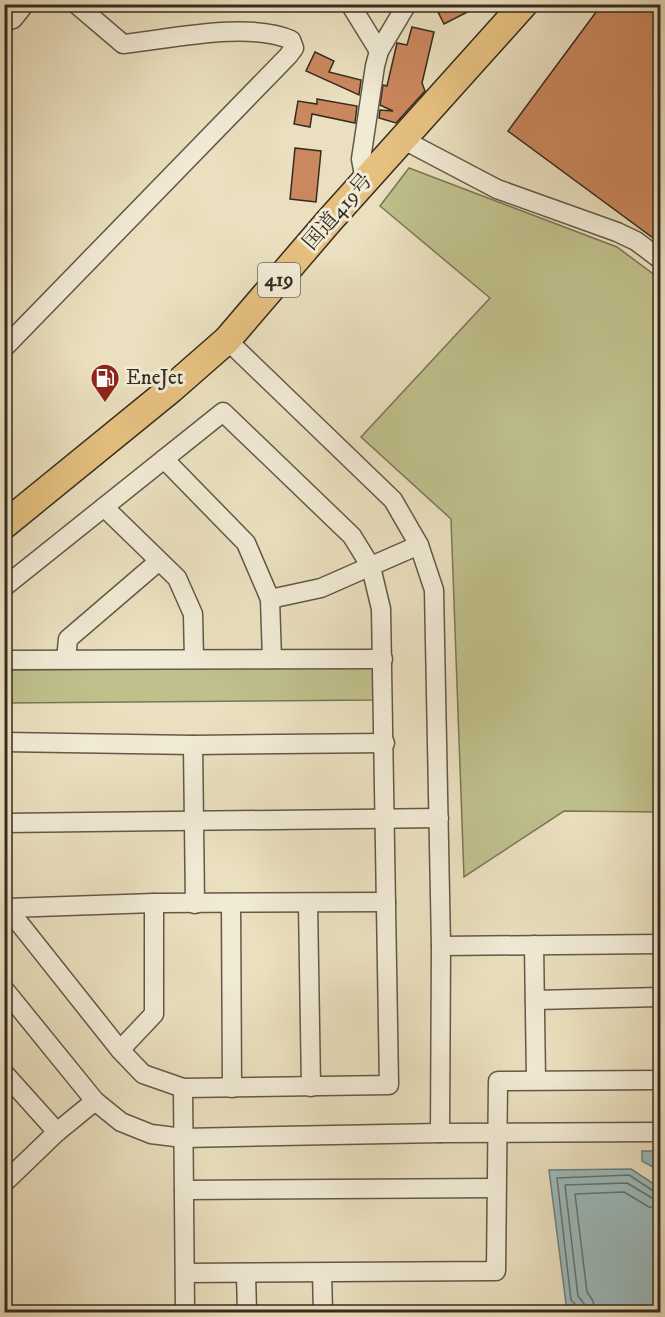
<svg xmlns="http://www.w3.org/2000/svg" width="665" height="1317" font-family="'IM FELL DW Pica','Noto Serif JP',serif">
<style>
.green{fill:#bfc08c;stroke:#7a7656;stroke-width:1.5}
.water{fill:#9bbabb;stroke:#72817d;stroke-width:1.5}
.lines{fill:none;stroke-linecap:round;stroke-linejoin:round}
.shore{stroke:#68736e;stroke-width:1.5}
.building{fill:#cb875e;stroke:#352c21;stroke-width:1.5}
.minor-casing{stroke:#625948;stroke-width:21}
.highway-casing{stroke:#352c21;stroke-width:30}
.minor{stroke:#f1ead5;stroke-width:18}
.highway{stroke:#e5c07f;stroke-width:27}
.labels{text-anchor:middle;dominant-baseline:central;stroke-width:6;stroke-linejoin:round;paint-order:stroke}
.shield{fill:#f1ead5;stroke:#6d6557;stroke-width:1.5}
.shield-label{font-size:20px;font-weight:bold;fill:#352c21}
.street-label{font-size:21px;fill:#352c21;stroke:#f1ead5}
.poi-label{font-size:21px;fill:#352c21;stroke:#f1ead5;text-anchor:start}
</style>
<rect width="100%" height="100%" fill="#eadfbe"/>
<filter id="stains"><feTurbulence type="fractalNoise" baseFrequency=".00333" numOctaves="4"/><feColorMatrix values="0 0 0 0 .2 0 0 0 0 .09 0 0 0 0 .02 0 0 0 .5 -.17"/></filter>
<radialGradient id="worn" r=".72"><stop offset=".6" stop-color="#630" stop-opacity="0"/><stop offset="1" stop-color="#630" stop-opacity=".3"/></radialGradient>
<g class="green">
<path d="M409 168 617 247 660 279V812L564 811 464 877 451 519 361 437 490 298 380 206Z"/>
<path d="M373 667V700L5 703 4 670Z"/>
</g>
<g class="water">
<path d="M642 1151H660V1171L642 1161Z"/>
<path d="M631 1169 660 1188V1312H575L566 1304 549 1170Z"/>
</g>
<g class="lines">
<g class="shore">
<path d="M579 1312 578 1307 571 1300 557 1178 629 1175 655 1192 660 1193"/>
<path d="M586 1312 585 1305 578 1296 565 1185 627 1183 652 1198 660 1200"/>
<path d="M595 1312 593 1301 587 1292 575 1194 624 1192 649 1207 660 1209"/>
</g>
</g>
<g class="building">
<path d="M434 4H483L444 24Z"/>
<path d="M602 4H660V243L508 131Z"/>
<path d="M412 27 434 32 422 83 425 91 396 123 379 118 380 110 393 111 380 105 383 85 387 86 397 43 407 45Z"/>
<path d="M315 52 334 61 329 72 361 80 359 95 306 71Z"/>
<path d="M317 99 357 106 355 123 312 114 310 127 294 124 298 101 317 104Z"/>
<path d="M295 148 321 151 316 202 290 199Z"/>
</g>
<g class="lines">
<g class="minor-casing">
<g id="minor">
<path d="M350 4 379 51"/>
<path d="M4 22 13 19 25 4"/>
<path d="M402 139 497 189 617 232 636 241 660 259"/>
<path d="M365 181 361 159 375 66 379 51 407 4"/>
<path d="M227 340 393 500 419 545 434 590 441 946 440 1133"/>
<path d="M4 348 288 56 294 48 291 40C248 21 170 39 123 44L76 4"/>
<path d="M164 459 246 543 270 599 272 659"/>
<path d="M104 507 177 578 193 614 194 659"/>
<path d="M4 587 223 412 352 536 371 567 381 609 389 1085 183 1088 143 1074 120 1050 4 904"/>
<path d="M270 599 321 588 419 545"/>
<path d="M66 659 68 639 159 561"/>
<path d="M4 660 383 659"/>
<path d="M4 742 193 745 385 743"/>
<path d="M193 745 195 904"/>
<path d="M4 823 439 818"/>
<path d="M231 903 232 1088"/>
<path d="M308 903 311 1087"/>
<path d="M8 908 154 903 386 902"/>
<path d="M534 945 536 1080"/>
<path d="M441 946 660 944"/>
<path d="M4 989 95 1101 121 1122 151 1134 183 1138 440 1133 660 1132"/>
<path d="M535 1000 660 997"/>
<path d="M120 1050 154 1014V903"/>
<path d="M4 1073 57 1132"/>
<path d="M183 1088 185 1312"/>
<path d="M4 1183 57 1132 95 1101"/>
<path d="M184 1190 496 1188"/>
<path d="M186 1273 496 1271 498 1081 660 1080"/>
<path d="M322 1273 323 1312"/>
<path d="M246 1274 247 1312"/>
</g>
</g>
<g class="highway-casing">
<path id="highway" d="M4 525 171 389 227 340 329 221 524 4"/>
</g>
<use href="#minor" class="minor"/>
<use href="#highway" class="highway"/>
</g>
<defs>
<g id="fuel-pin" transform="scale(1.5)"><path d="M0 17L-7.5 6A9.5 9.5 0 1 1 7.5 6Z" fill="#8f2418" stroke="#f1ead5"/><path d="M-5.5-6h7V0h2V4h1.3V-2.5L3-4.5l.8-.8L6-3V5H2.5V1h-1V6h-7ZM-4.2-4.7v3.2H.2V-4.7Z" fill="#fff"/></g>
</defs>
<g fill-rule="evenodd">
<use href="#fuel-pin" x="105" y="378"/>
</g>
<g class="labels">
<rect class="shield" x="258" y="263" width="42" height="34" rx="4.5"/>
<g class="shield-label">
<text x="279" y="280">419</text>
</g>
<g class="street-label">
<text transform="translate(338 212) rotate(-49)">国道419号</text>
</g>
<g class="poi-label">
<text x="126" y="378">EneJet</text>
</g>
</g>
<rect width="665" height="1317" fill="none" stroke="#eadfbe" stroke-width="24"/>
<rect x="6" y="6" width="653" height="1305" fill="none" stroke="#352c21" stroke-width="3"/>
<rect x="12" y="12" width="641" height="1293" fill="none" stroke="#352c21" stroke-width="1.5"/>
<rect width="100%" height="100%" filter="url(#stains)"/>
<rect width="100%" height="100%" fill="url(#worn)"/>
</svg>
